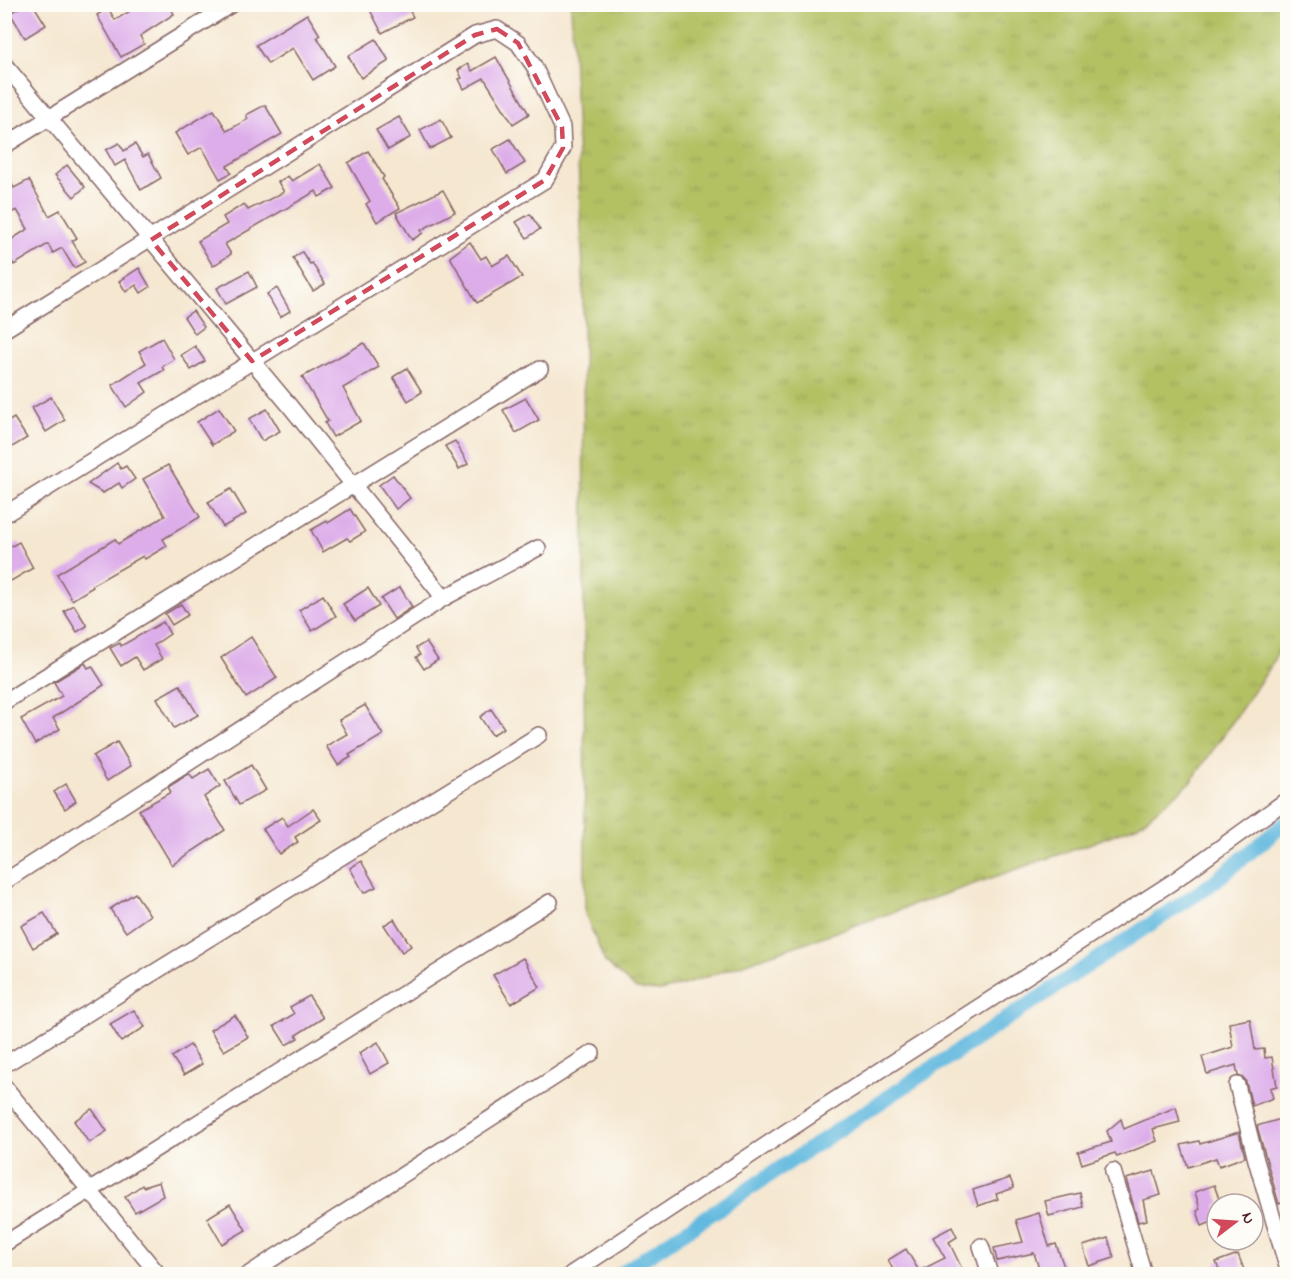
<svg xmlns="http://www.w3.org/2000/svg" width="1292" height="1279" font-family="'Indie Flower',sans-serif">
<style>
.grass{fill:url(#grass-tufts);stroke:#7e7048;stroke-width:1.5}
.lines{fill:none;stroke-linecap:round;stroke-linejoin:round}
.canal{stroke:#62b9df;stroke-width:15}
.building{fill:#ddadea}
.street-casing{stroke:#866565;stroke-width:18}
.street{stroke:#fff;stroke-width:15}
.marked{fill:none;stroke:#d1495b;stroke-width:4.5;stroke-dasharray:12 8;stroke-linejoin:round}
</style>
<defs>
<pattern id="grass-tufts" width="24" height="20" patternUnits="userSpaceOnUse" patternTransform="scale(1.5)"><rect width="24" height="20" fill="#b3c164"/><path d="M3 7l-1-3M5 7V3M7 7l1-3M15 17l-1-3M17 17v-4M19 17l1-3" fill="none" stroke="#9ba557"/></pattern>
</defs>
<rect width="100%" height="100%" fill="#fdfcf7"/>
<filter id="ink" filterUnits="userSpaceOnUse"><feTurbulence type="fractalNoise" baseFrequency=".0167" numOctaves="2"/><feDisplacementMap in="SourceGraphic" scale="12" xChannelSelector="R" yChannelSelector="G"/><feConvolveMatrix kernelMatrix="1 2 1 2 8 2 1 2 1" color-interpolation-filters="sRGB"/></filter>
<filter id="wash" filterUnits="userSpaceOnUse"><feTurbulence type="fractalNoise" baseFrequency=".008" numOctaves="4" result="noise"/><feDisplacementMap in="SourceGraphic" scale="24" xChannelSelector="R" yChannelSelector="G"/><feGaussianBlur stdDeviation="1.35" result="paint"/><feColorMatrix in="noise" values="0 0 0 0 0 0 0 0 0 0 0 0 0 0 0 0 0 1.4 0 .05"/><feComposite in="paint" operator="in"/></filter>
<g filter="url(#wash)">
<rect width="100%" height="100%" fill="#f5e7d0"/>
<path class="grass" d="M571 5H1287V633L1271 666 1190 783 1138 825 1089 844 683 985 660 991 636 989 605 962 585 913 583 270Z"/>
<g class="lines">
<path class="canal" d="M620 1274 1210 885 1288 821"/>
</g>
<g id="blocks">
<g class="building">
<path d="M25 4H33L46 25 25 38 10 13Z"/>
<path d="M142 4H169L174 14 140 36 144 44 121 57 97 15 108 8 115 20Z"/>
<path d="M367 4H406L413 17 382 33Z"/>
<path d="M307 14 320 35 317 37 335 66 313 80 293 48 268 64 256 45Z"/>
<path d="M376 39 389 61 361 78 348 56Z"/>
<path d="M496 57 529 114 513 124 484 78 464 89 459 79 462 78 458 70 468 64 472 71Z"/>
<path d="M265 105 282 134 227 166 231 173 220 179 202 147 188 155 175 133 214 110 227 131 248 119 246 115Z"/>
<path d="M399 117 411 137 388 150 376 130Z"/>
<path d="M441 119 451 138 430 149 420 130Z"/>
<path d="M510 139 525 163 507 174 493 149Z"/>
<path d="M119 143 124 151 135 144 143 157 148 154 161 178 141 190 125 160 115 166 106 150Z"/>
<path d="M368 151 384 177 382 179 400 208 377 222 366 204 370 201 348 163Z"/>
<path d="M320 164 335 188 319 197 316 191 225 244 231 254 213 266 198 241 227 224 223 217 244 204 248 210 284 192 278 182 288 176 292 181Z"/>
<path d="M67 165 85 187 74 197 55 175Z"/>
<path d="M4 170 14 188 29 180 49 216 60 210 77 238 72 241 85 262 74 268 62 248 53 253 48 244 14 265 4 249V244L28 229 17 210 13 212 4 196Z"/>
<path d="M443 190 455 212 421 230 423 233 412 240 396 213Z"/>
<path d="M530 214 540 229 527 238 516 222Z"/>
<path d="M470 242 481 259 486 256 492 266 509 256 522 277 477 303 450 257Z"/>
<path d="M302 252 310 264 312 263 325 284 313 291 293 258Z"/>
<path d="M139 268 150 287 141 293 136 285 126 292 119 281Z"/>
<path d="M249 271 257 287 226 304 217 288Z"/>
<path d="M277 288 290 311 280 317 267 294Z"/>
<path d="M193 311 204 327 195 334 184 317Z"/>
<path d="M162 338 174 359 162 367 164 370 141 383 147 392 126 407 112 385 146 363 139 351Z"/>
<path d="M364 343 379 367 343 388 361 421 333 437 325 423 328 421 302 377Z"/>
<path d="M195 346 205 361 191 370 181 355Z"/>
<path d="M407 368 422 392 408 401 393 377Z"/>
<path d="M51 397 65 420 46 432 32 408Z"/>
<path d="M526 398 539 420 516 433 503 410Z"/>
<path d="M219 408 234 431 212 445 197 422Z"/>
<path d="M267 409 280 431 262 441 249 419Z"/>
<path d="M14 418 27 438 4 452V424Z"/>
<path d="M455 441 468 464 459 469 445 446Z"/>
<path d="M117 463 121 469 126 466 135 479 122 488 119 483 103 493 88 484Z"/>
<path d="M168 465 200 517 163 539 167 546 145 559 143 556 92 585 93 587 72 600 57 574 115 539 118 544 165 516 143 479Z"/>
<path d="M393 475 410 498 396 509 379 485Z"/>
<path d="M231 489 246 514 223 527 208 502Z"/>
<path d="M350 509 365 532 350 541 347 538 323 552 311 530 327 521 328 523Z"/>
<path d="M19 542 33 568 11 581 4 568V550Z"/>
<path d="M400 587 412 607 394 619 381 599Z"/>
<path d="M368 588 379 606 355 621 343 604Z"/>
<path d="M323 595 336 616 312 631 299 610Z"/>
<path d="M181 604 188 615 172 625 165 614Z"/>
<path d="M74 605 87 626 77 632 64 611Z"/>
<path d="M163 622 170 634 154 645 162 659 143 670 135 657 121 666 110 648 120 643 121 646Z"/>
<path d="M251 637 277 678 246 698 221 658Z"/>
<path d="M426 642 438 660 424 669 416 657 420 655 416 648Z"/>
<path d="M85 663 88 668 92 666 104 685 53 718 60 729 35 744 21 719 62 696 54 682Z"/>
<path d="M180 685 198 715 174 728 157 698Z"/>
<path d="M365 705 383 735 349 755 351 757 338 765 326 746 347 734 339 720Z"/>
<path d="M491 709 504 728 492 735 480 717Z"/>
<path d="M117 742 131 766 107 781 93 756Z"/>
<path d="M251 765 266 790 239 805 225 781Z"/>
<path d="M209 769 220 786 204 797 225 830 172 865 139 810 171 792 168 787 189 774 193 779Z"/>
<path d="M66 784 76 801 65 809 54 792Z"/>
<path d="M313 809 321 820 295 837 298 842 279 854 263 829 282 817 288 826Z"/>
<path d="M361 861 376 887 364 893 350 868Z"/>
<path d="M135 893 150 915 126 932 110 909Z"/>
<path d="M44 913 57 934 33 948 21 926Z"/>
<path d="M394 919 411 946 402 952 384 925Z"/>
<path d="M523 958 540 987 511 1004 493 975Z"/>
<path d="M309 996 323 1018 296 1035 298 1038 286 1045 274 1026 294 1014 290 1007Z"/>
<path d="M134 1010 145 1027 121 1042 110 1024Z"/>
<path d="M235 1015 248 1037 224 1051 210 1030Z"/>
<path d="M1250 1019 1255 1050 1264 1049 1265 1058 1272 1057 1277 1086 1270 1088 1273 1098 1252 1106 1246 1082 1244 1078 1238 1076 1236 1065 1207 1074 1202 1057 1233 1047 1229 1023Z"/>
<path d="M378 1042 389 1063 370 1074 359 1053Z"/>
<path d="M190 1045 202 1064 184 1075 172 1057Z"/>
<path d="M1176 1107 1180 1122 1153 1129 1157 1141 1117 1157 1115 1153 1082 1164 1078 1152 1111 1142 1107 1131 1121 1119 1124 1129Z"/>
<path d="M92 1109 107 1131 89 1143 74 1121Z"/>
<path d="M1281 1119 1287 1143V1201L1279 1204 1257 1126Z"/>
<path d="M1239 1132 1245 1157 1219 1166 1216 1158 1188 1167 1181 1145 1199 1141 1200 1144Z"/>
<path d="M1154 1171 1161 1195 1143 1200 1147 1220 1138 1222 1126 1179Z"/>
<path d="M1010 1178 1014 1188 996 1194 998 1199 978 1206 973 1190Z"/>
<path d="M159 1182 163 1196 135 1212 125 1197 142 1185 143 1187Z"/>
<path d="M1214 1185 1221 1204H1217V1220L1202 1226 1197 1211 1200 1209 1195 1192Z"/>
<path d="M1080 1193 1083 1207 1049 1216 1045 1201Z"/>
<path d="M230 1204 246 1230 222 1244 207 1218Z"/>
<path d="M1039 1213 1049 1246 1056 1244 1067 1275H1041L1034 1253 997 1261 994 1248 1023 1242 1016 1220Z"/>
<path d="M952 1227 957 1237 949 1242 965 1275H896L888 1260 906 1249 919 1271 945 1258 933 1237Z"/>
<path d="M1108 1238 1114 1258 1089 1266 1083 1246Z"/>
<path d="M1238 1254 1246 1275H1221L1216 1262Z"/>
</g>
</g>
</g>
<g filter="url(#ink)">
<use href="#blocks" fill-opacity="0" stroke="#866565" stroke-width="1.5"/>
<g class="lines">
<g class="street-casing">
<g id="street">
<path d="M4 64 289 405 444 598"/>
<path d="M4 146 232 4"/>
<path d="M4 330 475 35 497 29 518 43 534 66 562 127 563 148 545 180 4 515"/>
<path d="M4 702 540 369"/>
<path d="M4 882 444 598 538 548"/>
<path d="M4 1065 539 735"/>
<path d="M1237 1085 1256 1160 1288 1270"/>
<path d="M4 1086 158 1274"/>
<path d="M1113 1171 1144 1274"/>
<path d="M4 1244 550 902"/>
<path d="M981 1246 990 1274"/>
<path d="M249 1274 592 1053"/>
<path d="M571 1274 819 1110 1171 883 1288 799"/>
</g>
</g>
<use href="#street" class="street"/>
</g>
</g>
<path class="marked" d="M497 29 518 43 562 127 563 148 545 180 252 361 151 240 475 35Z"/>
<rect width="1292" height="1279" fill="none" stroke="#fdfcf7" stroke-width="24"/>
<g transform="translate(1235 1222) rotate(73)"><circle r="28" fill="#fdfcf7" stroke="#b5a4a5" stroke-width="1.5"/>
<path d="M0-4.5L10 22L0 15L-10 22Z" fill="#d1495b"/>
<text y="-9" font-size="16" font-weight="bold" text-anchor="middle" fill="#4a1f2b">N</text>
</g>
</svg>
